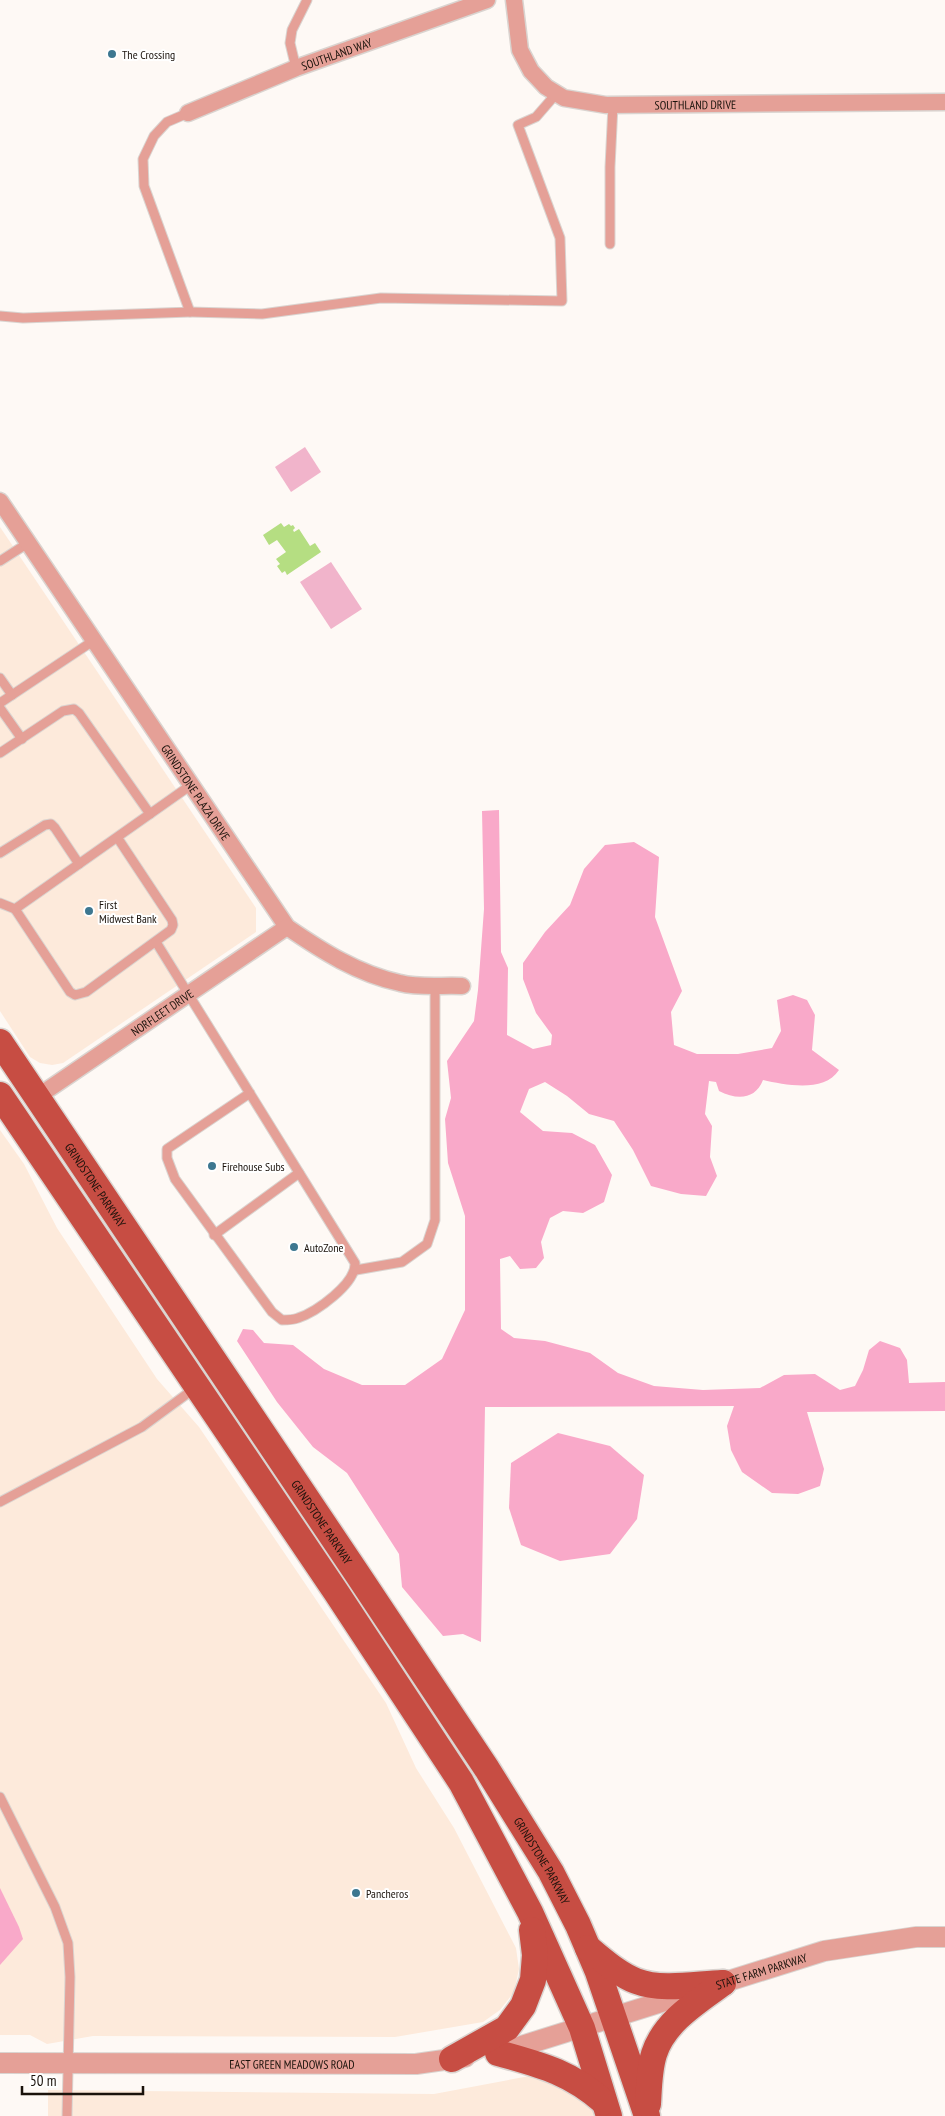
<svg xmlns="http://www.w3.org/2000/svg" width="945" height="2116" font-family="'PT Sans Narrow',sans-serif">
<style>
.built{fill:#fdeadb}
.green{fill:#f1b4cb}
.forest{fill:#f9a9c9}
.water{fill:#b5de82}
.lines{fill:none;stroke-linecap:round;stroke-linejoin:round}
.service-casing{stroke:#dad4d0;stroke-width:11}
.minor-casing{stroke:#dad4d0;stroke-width:19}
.tertiary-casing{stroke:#dad4d0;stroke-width:22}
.primary-casing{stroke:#dad4d0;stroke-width:29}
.service{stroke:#e5a097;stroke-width:9}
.minor{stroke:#e5a097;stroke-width:16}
.tertiary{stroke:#e5a097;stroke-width:20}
.primary{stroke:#c74d43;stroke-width:26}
.poi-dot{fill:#3d7790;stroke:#fff;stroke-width:2}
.labels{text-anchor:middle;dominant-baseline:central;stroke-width:4;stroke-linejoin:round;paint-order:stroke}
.street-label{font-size:12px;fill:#1a120b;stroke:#fff}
.poi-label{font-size:12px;fill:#1a120b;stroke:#fff;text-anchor:start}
</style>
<rect width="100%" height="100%" fill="#fef9f5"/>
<g class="built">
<path d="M0 527 256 908V932L63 1063 52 1065 40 1063 30 1057 0 1011Z"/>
<path d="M0 1130 24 1164 57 1228 157 1379 199 1427 386 1703 416 1768 454 1828 516 1948 519 1969 514 1992 500 2010 483 2022 395 2037 93 2036 47 2044 30 2035H0Z"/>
<path d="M604 2062 620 2116H48V2090L434 2094Z"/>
</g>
<g class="green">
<path d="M305 447 321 472 291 492 275 467Z"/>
<path d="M331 562 362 609 331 629 300 582Z"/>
</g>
<g class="forest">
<path d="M499 810 501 952 508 968 507 1035 533 1049 551 1045 552 1035 536 1013 523 979V963L545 932 570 905 584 869 605 845 634 842 659 857 655 917 682 991 671 1012 674 1045 697 1054H738L772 1048 781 1031 777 1000 793 995 807 1000 815 1015 812 1050 839 1070C824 1093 786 1085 763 1080 755 1100 737 1100 719 1091L716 1082 709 1081 705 1114 712 1126 710 1157 717 1176 706 1196 681 1194 651 1186 633 1150 614 1121 589 1114 567 1096 545 1082 529 1089 520 1112 543 1131 572 1133 595 1145 612 1175 604 1202 583 1213 563 1211 550 1218 541 1242 544 1258 536 1268 520 1269 510 1256 500 1259 501 1329 514 1338 545 1341 590 1353 618 1373 654 1386 703 1390 760 1388 784 1375 815 1374 840 1390 855 1386 863 1370 869 1350 880 1341 900 1348 907 1360 909 1383 945 1382V1411L807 1412 824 1469 820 1486 798 1494 772 1493 742 1472 731 1450 727 1426 734 1406 485 1407 481 1642 463 1634 443 1636 402 1587 399 1554 347 1473 313 1447 277 1402 237 1341 243 1329 253 1330 264 1343 293 1345 324 1369 362 1385H405L442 1359 465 1310V1216L448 1163 445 1119 451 1098 447 1061 474 1021 478 990 484 909 482 811Z"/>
<path d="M558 1433 610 1446 644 1475 637 1519 610 1554 560 1561 521 1545 509 1508 511 1463Z"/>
<path d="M0 1888 19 1927 23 1939 0 1965Z"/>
</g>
<path class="water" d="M281 523 284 527 289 524 291 526 293 525 295 528 293 530 294 532 299 529 310 546 315 543 321 552 287 575 285 571 282 573 277 566 280 564 276 559 286 552 277 540 269 545 263 535Z"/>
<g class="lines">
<g class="service-casing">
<g id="service">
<path d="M296 68 290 43 292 30 307 0"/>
<path d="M610 244V167L613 105"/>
<path d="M190 312 262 314 381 298 562 301 560 238 518 125 536 117 556 94"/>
<path d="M0 316 23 318 190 312 144 186 143 159 154 136 167 122 188 113"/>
<path d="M0 561 28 543"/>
<path d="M0 678 12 695"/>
<path d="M0 703 93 641"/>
<path d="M0 708 22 739"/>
<path d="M0 753 63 711 74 709 79 713 150 814"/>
<path d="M117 837 172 920 173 925 171 930 86 992 75 995 70 992 15 909C74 868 132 826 191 785"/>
<path d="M0 853 45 825 51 824 55 828 79 864"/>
<path d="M0 903 15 909"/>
<path d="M156 942 355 1263C356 1284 316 1312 298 1318 293 1320 288 1320 282 1320L272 1312 175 1179 167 1158V1149L250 1093"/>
<path d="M214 1235 299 1173"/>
<path d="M356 1270 402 1262 427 1244 435 1220V985"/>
<path d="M0 1502 142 1427 195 1388"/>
<path d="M0 1797 55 1907 68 1943 70 1977 67 2116"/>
</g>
</g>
<g class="minor-casing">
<g id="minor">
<path id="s1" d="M514 0 520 50 531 71 546 87 564 98 606 105 945 102"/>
<path id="s2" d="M188 113 296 68 487 0"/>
<path id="s3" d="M0 501 287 927C322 951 358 974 400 983 419 988 442 985 462 986"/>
<path id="s4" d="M37 1097 287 927"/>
</g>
</g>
<g class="tertiary-casing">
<g id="tertiary">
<path id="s5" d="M496 2054 824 1951 916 1937H945"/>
<path id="s6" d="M0 2063 416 2064 465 2057"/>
</g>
</g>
<g class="primary-casing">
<g id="primary">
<path id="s7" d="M0 1042 356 1572 487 1769 551 1872 578 1925 598 1972 647 2116"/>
<path d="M0 1095 336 1592 461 1782 530 1912 582 2028 609 2116"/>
<path d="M588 1948C603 1960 618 1974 636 1981 662 1991 695 1984 723 1983"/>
<path d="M498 2053C541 2065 570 2072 604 2102"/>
<path d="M452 2059 507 2028 523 2006 533 1980 535 1955 532 1930"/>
<path d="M648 2104C649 2088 649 2070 654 2054 664 2022 697 2002 723 1983"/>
</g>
</g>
<use href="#service" class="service"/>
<use href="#minor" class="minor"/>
<use href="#tertiary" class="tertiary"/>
<use href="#primary" class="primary"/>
</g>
<g class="poi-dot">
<circle cx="112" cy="54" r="5"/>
<circle cx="89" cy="911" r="5"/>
<circle cx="212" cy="1166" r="5"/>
<circle cx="294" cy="1247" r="5"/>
<circle cx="356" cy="1893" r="5"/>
</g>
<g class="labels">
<g class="street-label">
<text stroke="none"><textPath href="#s2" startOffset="160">SOUTHLAND WAY</textPath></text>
<text stroke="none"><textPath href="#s1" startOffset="249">SOUTHLAND DRIVE</textPath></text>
<text stroke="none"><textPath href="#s3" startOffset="351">GRINDSTONE PLAZA DRIVE</textPath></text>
<text stroke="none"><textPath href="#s4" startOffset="151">NORFLEET DRIVE</textPath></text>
<text stroke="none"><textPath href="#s7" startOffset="172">GRINDSTONE PARKWAY</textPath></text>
<text stroke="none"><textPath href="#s7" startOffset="578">GRINDSTONE PARKWAY</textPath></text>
<text stroke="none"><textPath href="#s7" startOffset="982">GRINDSTONE PARKWAY</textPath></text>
<text stroke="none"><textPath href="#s5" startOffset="278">STATE FARM PARKWAY</textPath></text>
<text stroke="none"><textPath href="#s6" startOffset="292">EAST GREEN MEADOWS ROAD</textPath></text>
</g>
<g class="poi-label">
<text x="122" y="54">The Crossing</text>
<text x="99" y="904">First<tspan x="99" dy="14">Midwest Bank</tspan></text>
<text x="222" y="1166">Firehouse Subs</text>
<text x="304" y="1247">AutoZone</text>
<text x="366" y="1893">Pancheros</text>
</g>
</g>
<path d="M22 2086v8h121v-8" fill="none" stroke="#1a120b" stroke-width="2.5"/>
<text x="30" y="2086" font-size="15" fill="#1a120b" stroke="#ffffff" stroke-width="4" paint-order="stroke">50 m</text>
</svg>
